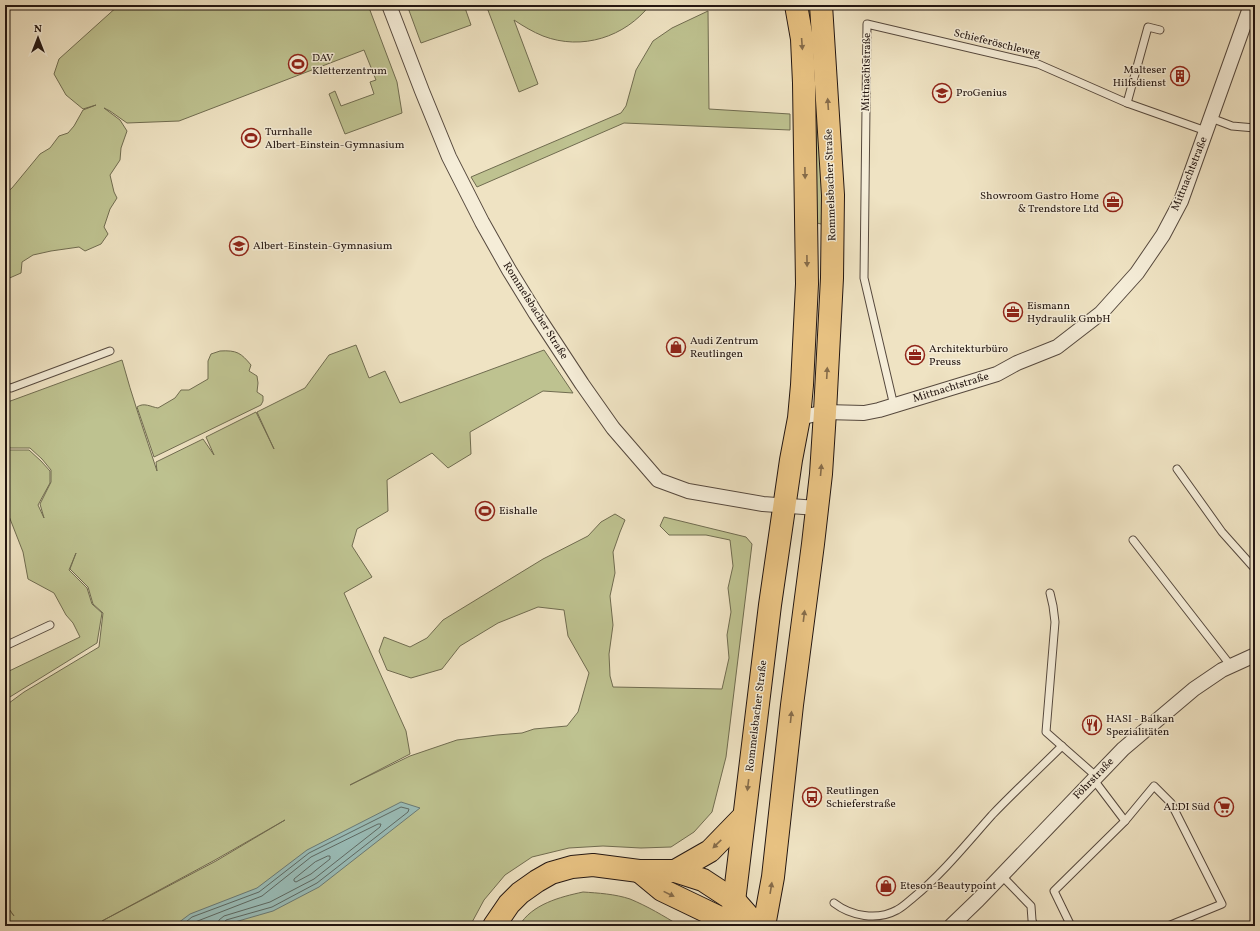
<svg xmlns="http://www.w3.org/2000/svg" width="1260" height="931" font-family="Vollkorn,serif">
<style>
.green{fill:#bec290;stroke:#706c50;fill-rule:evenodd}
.water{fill:#9abdb8;stroke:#6a7a75}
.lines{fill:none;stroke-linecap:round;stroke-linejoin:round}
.shore{stroke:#5e6a64;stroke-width:1}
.lane-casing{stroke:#56493e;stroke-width:9}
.street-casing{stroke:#56493e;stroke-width:16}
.primary-casing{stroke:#231611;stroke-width:24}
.lane{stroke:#f5edd8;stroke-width:7}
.street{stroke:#f5edd8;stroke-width:14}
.primary{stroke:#e8c282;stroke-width:22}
.oneway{fill:#866c4a}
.labels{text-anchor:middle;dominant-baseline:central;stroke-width:3;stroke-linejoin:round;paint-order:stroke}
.street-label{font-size:11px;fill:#231611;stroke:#f5edd8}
.poi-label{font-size:11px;fill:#231611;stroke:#f5edd8;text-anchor:start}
</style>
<rect width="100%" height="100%" fill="#efe3c3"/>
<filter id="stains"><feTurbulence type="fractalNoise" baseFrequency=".005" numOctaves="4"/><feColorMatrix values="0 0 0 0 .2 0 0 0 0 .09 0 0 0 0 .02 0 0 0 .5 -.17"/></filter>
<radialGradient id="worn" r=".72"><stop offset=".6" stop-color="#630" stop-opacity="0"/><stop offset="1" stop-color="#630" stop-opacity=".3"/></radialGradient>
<g class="green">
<path d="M119 5H368L397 82 402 113 345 134 329 94 335 91 341 106 374 94 370 82 376 80 364 50 179 121 127 123 110 111 104 108 120 120 127 131 121 148 120 160 110 175 114 192 117 198 110 209 104 227 108 234 101 244 85 251 79 247 51 251 33 255 22 262 21 273 5 280V194L12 188 40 154 50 148 59 136 68 133 74 126 83 110 96 105 83 109 66 95 54 74 59 59Z"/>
<path d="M407 5H464L471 25 421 43Z"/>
<path d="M486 5H650C625 37 582 51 543 36 533 32 523 26 514 20L538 84 519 92Z"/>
<path d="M805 5H811L824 159 822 222 821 224 817 223Z"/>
<path d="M708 11 709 109 790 114V130L624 123 477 187 471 177 621 113 626 106 636 70 653 41 672 28Z"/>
<path d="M356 345 369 378 385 371 400 403 544 350 573 393 543 391 470 432 471 454 448 468 432 453 387 480 388 511 357 529 352 546 372 577 344 593 406 731 410 754 350 785 410 756 457 740 497 735 522 733 534 729 567 726 578 712 589 673 568 636 564 610 538 607 498 623 460 646 442 669 411 678 387 670 379 651 384 637 410 647 427 638 443 620 543 559 588 536 601 522 615 514 625 520 620 532 613 552 615 573 610 596 613 625 609 654 610 676 613 687 722 689 729 658 727 635 731 612 728 588 733 566 730 540 706 535H669L660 526 664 517 746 537 752 544 726 757 712 812 694 832 671 847 641 848 603 846 569 848 532 857 505 875 484 900 470 926H5V904L14 916 5 903V706L24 692 99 647 103 613 93 604 88 587 70 569 76 553 69 570 87 588 92 604 102 613 97 643 5 700V673L80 637 73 623 66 615 54 593 28 579 23 552 5 506V443L9 450H29L41 461 50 471V483L38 505 44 518 40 504 51 482V470L42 459 30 448H10L5 439V403L122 360C132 397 145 434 157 471L156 462 203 439 214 455 206 437 256 412 274 449 257 412 305 388 329 355ZM285 820 216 861 102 921 215 860Z"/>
<path d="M220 351C237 350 241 353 251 365L249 371 257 376 258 383 257 392 263 396V401L261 405 154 457 137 407C144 402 151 407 158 408L175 398 181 390H189L208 379V361L211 354Z"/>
<path d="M583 892C598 893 615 894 630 899 647 906 664 916 680 926H519C532 904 560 897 583 892Z"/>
</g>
<path class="water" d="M401 802 420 808 319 887 273 911 221 926H174L190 914 257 888 307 850Z"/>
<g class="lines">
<g class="shore">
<path d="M328 856H330V859L311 874 296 882 294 881V879L315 862Z"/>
<path d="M181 926 192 917 259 892 309 853 401 807 409 809 408 812 317 883 272 907 226 920 224 923 223 926"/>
<path d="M189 926 195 922 262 896 311 857 378 824H381L380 827 314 879 270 902 224 916 219 920 218 926"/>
</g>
<g class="lane-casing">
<g id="lane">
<path d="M1127 103 1148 27 1160 30"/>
<path d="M1211 118 1232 126 1255 128"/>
<path d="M5 387 11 388 110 351"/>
<path d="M894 406 864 278 867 24 1038 64 1127 103 1206 131"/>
<path d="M1177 469 1222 532 1255 569"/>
<path d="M1133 540 1231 666"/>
<path d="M1050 593 1053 606 1055 622 1046 732 1097 777"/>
<path d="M5 646 50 625"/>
<path d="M1094 780 1125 821"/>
<path d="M1001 875 1031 906 1032 920 1034 926"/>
<path d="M834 903C851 916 877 921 897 910 903 907 909 901 914 897 943 873 967 843 992 815 1015 791 1039 769 1062 746"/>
<path d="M1071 926 1054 891 1125 821 1154 786 1171 803 1222 904 1168 926"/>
</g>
</g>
<g class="street-casing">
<g id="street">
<path d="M389 5 422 91 449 157 482 222 509 270 536 314 582 384 613 428 658 480 688 491 763 504 817 508"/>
<path d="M799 418 825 412 864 413 879 410 997 374 1017 363 1057 347 1101 313 1137 273 1163 235 1181 201 1251 5"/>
<path d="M951 926 978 900 1123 749 1194 689 1222 670 1255 655"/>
</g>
</g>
<g class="primary-casing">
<g id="primary">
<path d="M639 871 662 890 737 926"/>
<path d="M675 871 710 851 744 816"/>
<path d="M494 926 509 904 520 893 537 881 551 873 572 867 593 865 639 871H675L703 880 735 901 757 926"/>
<path d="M731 926 770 605 791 460 799 418 802 385 807 284 804 83 802 39 796 5"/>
<path d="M764 926 773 877 792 705 813 544 821 474 825 412 832 278 833 195 821 5"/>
</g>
</g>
<use href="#lane" class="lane"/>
<use href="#street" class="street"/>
<use href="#primary" class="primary"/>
</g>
<defs><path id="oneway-solid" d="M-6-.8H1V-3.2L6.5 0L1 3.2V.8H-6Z"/></defs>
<g class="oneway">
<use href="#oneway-solid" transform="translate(802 44) rotate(86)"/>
<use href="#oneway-solid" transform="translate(828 104) rotate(-94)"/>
<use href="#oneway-solid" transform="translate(805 173) rotate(89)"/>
<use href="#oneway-solid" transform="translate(807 261) rotate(89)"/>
<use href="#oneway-solid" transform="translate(827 373) rotate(-87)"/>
<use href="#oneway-solid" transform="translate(821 470) rotate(-85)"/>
<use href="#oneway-solid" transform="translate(804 616) rotate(-83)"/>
<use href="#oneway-solid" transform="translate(791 717) rotate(-84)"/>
<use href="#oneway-solid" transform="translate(748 785) rotate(97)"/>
<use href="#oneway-solid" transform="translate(717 844) rotate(136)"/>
<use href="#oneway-solid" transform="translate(771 888) rotate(-81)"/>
<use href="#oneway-solid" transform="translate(669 894) rotate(26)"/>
</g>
<defs>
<g id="stadium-ring" transform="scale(1)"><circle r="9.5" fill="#f5edd8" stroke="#8f2418" stroke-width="1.5"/><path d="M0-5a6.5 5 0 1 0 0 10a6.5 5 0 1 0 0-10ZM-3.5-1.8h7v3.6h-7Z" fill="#8f2418"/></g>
<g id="building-ring" transform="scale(1)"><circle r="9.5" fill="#f5edd8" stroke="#8f2418" stroke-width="1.5"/><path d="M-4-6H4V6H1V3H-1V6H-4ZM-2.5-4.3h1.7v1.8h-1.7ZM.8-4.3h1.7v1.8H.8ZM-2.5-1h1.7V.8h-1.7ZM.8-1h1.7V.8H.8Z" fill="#8f2418"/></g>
<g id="school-ring" transform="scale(1)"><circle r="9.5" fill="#f5edd8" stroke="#8f2418" stroke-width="1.5"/><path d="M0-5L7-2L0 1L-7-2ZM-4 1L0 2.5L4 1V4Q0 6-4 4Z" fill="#8f2418"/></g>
<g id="office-ring" transform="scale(1)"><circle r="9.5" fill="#f5edd8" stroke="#8f2418" stroke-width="1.5"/><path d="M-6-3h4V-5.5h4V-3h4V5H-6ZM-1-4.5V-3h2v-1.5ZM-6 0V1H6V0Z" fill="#8f2418"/></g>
<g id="shop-ring" transform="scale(1)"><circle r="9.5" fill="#f5edd8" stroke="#8f2418" stroke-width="1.5"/><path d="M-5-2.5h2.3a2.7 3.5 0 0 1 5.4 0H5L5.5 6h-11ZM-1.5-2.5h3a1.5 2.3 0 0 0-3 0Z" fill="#8f2418"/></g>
<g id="restaurant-ring" transform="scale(1)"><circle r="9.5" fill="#f5edd8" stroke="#8f2418" stroke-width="1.5"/><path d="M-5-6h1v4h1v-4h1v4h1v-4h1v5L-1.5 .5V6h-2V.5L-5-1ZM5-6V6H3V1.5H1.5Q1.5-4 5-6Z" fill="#8f2418"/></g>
<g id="bus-ring" transform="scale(1)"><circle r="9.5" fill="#f5edd8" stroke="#8f2418" stroke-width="1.5"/><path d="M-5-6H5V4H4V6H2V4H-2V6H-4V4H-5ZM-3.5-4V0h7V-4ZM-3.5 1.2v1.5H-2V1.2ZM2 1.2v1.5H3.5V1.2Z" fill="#8f2418"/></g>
<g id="supermarket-ring" transform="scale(1)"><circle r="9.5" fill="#f5edd8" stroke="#8f2418" stroke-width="1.5"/><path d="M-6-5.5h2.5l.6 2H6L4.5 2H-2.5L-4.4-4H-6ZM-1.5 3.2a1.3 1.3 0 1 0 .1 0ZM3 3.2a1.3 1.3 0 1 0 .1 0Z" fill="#8f2418"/></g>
</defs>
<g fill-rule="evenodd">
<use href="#stadium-ring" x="298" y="64"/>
<use href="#building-ring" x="1180" y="76"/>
<use href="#school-ring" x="942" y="93"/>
<use href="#stadium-ring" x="251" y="138"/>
<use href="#office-ring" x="1113" y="202"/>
<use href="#school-ring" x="239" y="246"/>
<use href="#office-ring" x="1013" y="312"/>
<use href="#shop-ring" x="676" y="347"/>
<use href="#office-ring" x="915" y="355"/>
<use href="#stadium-ring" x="485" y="511"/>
<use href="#restaurant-ring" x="1092" y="725"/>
<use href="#bus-ring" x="812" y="797"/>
<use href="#supermarket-ring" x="1224" y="807"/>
<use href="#shop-ring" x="886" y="886"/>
</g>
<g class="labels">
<g class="street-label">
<text transform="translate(997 44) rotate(14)">Schieferöschleweg</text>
<text transform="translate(867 72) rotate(-89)">Mittnachtstraße</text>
<text transform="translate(1190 174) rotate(-68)">Mittnachtstraße</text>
<text transform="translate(831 185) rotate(-92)">Rommelsbacher Straße</text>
<text transform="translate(535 311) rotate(58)">Rommelsbacher Straße</text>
<text transform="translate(951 388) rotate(-17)">Mittnachtstraße</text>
<text transform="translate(757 716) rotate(-83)">Rommelsbacher Straße</text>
<text transform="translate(1094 779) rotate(-46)">Föhrstraße</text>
</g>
<g class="poi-label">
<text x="312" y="58">DAV<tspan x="312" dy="13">Kletterzentrum</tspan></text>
<text x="1166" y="70" text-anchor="end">Malteser<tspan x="1166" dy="13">Hilfsdienst</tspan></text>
<text x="956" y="93">ProGenius</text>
<text x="265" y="132">Turnhalle<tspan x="265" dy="13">Albert-Einstein-Gymnasium</tspan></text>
<text x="1099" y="196" text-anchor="end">Showroom Gastro Home<tspan x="1099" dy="13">&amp; Trendstore Ltd</tspan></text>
<text x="253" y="246">Albert-Einstein-Gymnasium</text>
<text x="1027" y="306">Eismann<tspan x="1027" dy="13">Hydraulik GmbH</tspan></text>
<text x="690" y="341">Audi Zentrum<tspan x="690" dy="13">Reutlingen</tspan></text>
<text x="929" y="349">Architekturbüro<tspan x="929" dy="13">Preuss</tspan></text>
<text x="499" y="511">Eishalle</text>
<text x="1106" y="719">HASI - Balkan<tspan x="1106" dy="13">Spezialitäten</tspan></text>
<text x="826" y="791">Reutlingen<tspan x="826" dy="13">Schieferstraße</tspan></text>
<text x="1210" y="807" text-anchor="end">ALDI Süd</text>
<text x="900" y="886">Eteson-Beautypoint</text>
</g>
</g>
<rect width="1260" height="931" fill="none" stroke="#efe3c3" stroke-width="20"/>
<rect x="6" y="6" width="1248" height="919" fill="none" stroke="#231611" stroke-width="2"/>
<rect x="10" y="10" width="1240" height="911" fill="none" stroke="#231611"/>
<g transform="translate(38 38)" stroke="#f5edd8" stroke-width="3" paint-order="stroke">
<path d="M0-3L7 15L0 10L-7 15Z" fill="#231611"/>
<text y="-6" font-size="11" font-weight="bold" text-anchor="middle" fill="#231611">N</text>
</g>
<rect width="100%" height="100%" filter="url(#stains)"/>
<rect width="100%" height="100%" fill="url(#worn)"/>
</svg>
